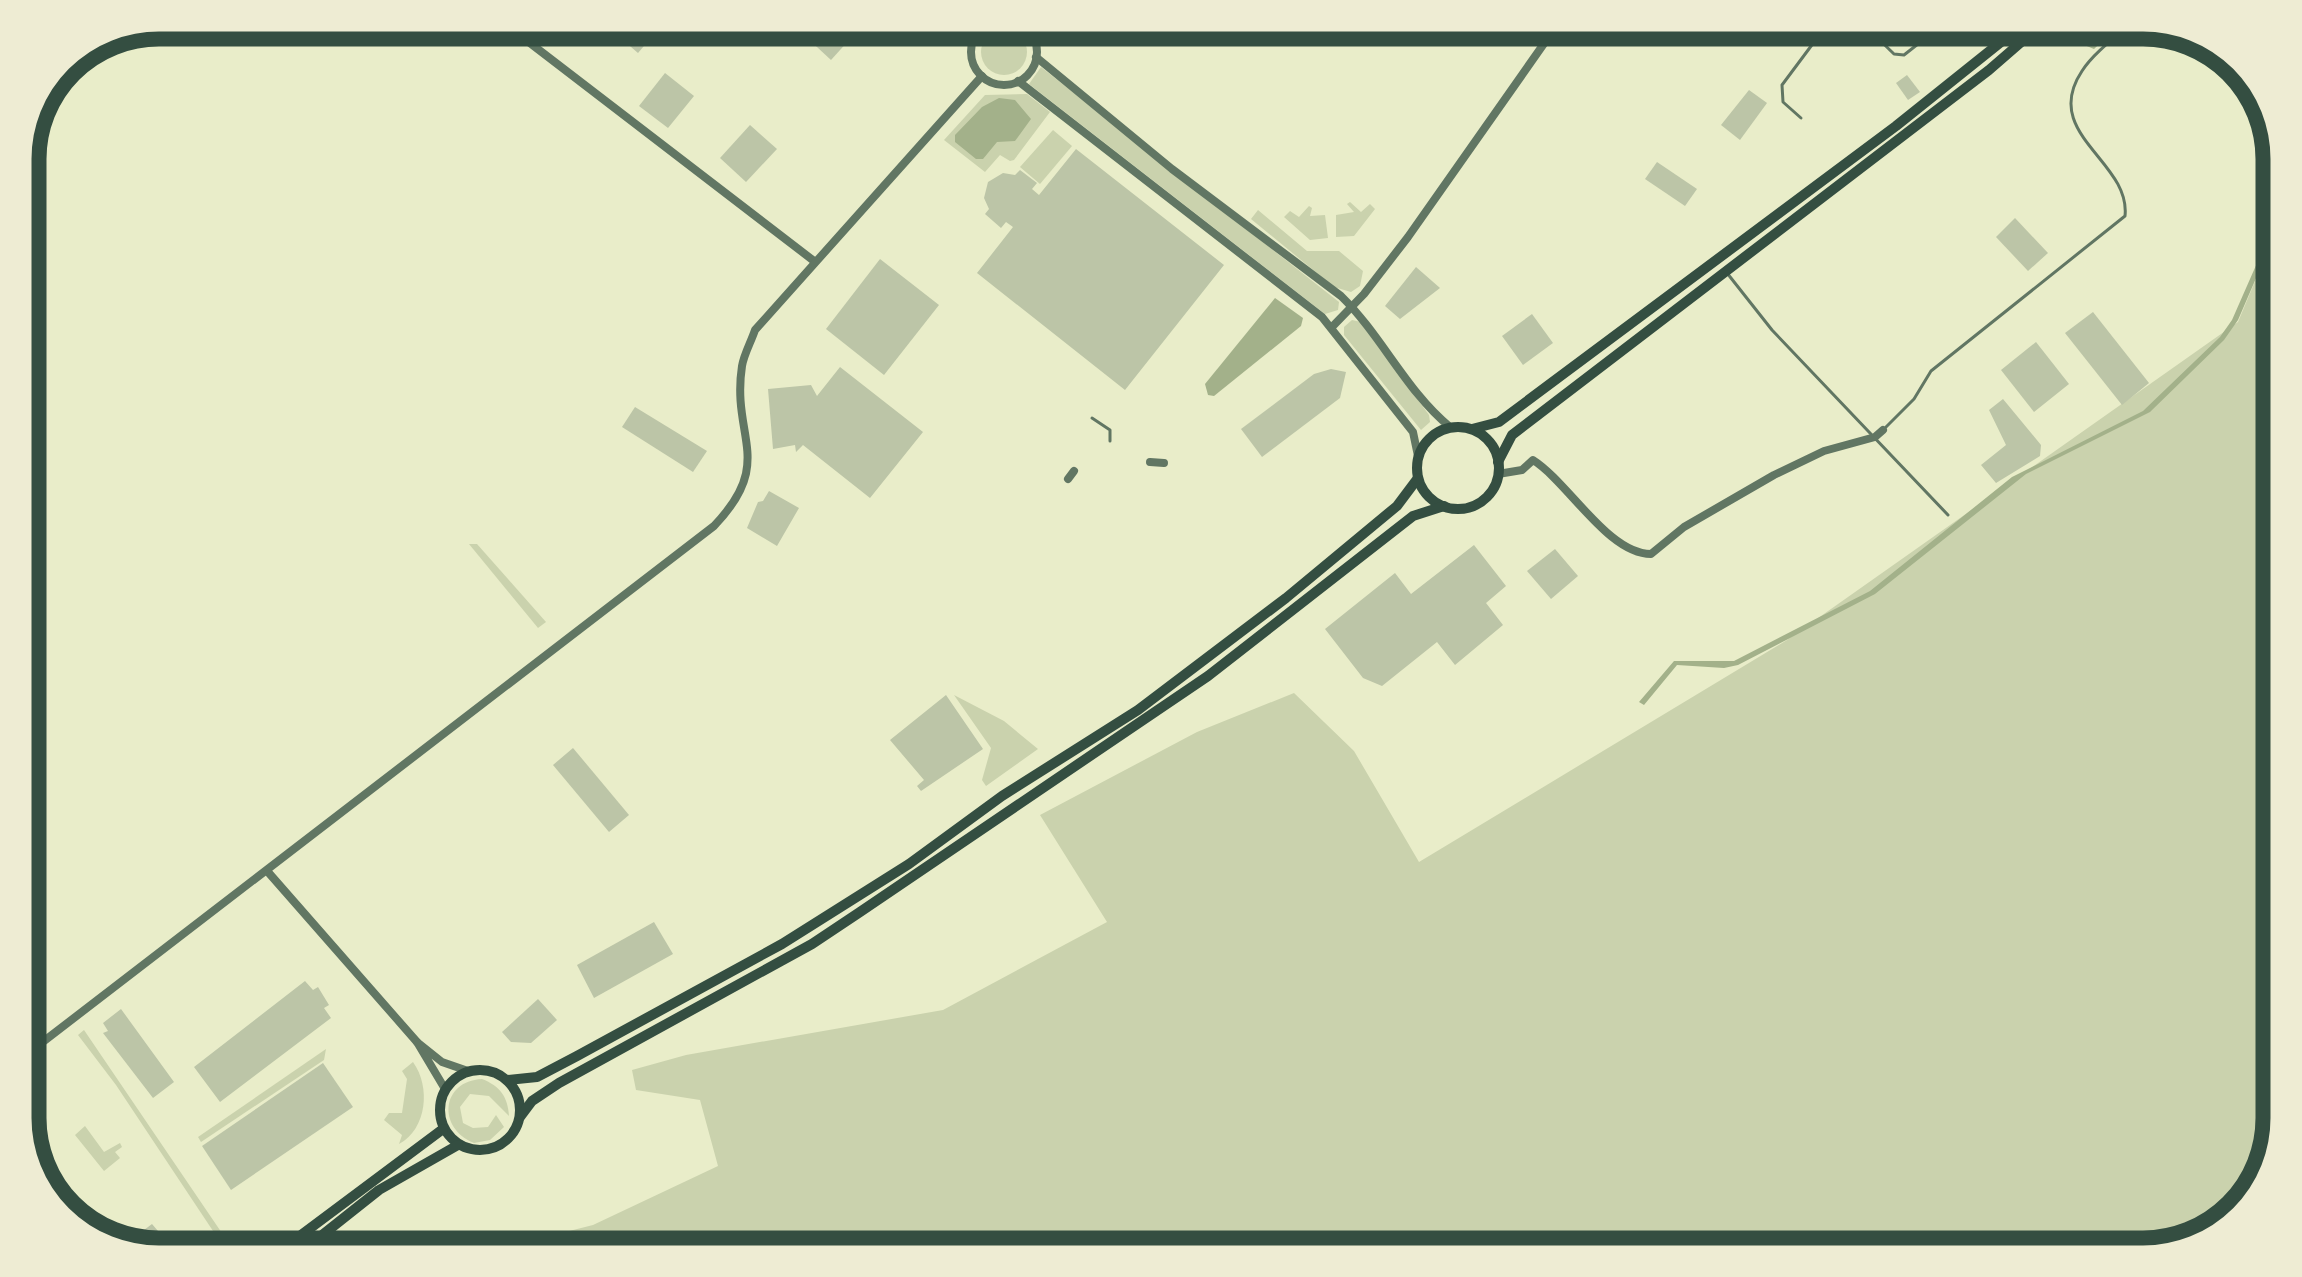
<svg xmlns="http://www.w3.org/2000/svg" width="2302" height="1277" font-family="Mulish,sans-serif">
<style>
.green{fill:#cad2ad}
.water{fill:#a3b18a}
.building{fill:#bcc5a7}
.lines{fill:none;stroke-linecap:round;stroke-linejoin:round}
.service{stroke:#617663;stroke-width:3}
.minor{stroke:#617663;stroke-width:8}
.primary{stroke:#344e41;stroke-width:10}
.rim{fill:none;stroke:#344e41;stroke-width:15}
</style>
<rect width="100%" height="100%" fill="#e9edc9"/>
<g class="green">
<circle cx="1004" cy="52" r="23"/>
<path d="M1041 67 1339 302 1338 310 1325 314 1029 84Z"/>
<path d="M1027 94 1050 112 1014 160 1010 161 1000 155 985 172 944 140 985 95Z"/>
<path d="M1053 130 1072 146 1040 184 1020 167Z"/>
<path d="M1350 202 1361 212 1370 204 1375 209 1354 236 1336 237V215L1354 212 1347 204Z"/>
<path d="M1309 206 1312 208 1310 216 1325 215 1328 238 1310 240 1284 217 1290 211 1299 217Z"/>
<path d="M1258 210 1307 251H1339L1363 271 1360 286 1351 292 1334 287 1251 219Z"/>
<path d="M2284 212V1119L2265 1188 2214 1240 2144 1259H349L474 1255 593 1225 718 1166 700 1100 636 1090 632 1070 686 1055 943 1010 1107 922 1040 815 1197 732 1294 693 1354 751 1419 862 1787 640 2238 322Z"/>
<path d="M1352 320 1361 322 1429 415 1430 422 1421 430 1344 335V327Z"/>
<path d="M469 544H477L546 622 538 628Z"/>
<path d="M954 695 1004 721 1038 749 986 786 982 780 991 748Z"/>
<path d="M84 1030 230 1245 220 1259H192L221 1243 116 1085 78 1035Z"/>
<path d="M326 1049 324 1060 201 1142 198 1137Z"/>
<path d="M413 1062C431 1087 427 1129 399 1144L402 1135 384 1120 389 1113H402L407 1079 402 1071Z"/>
<path d="M482 1079C500 1086 508 1097 509 1116L489 1096 470 1094 460 1107 463 1123 473 1128 488 1127 496 1115 504 1127 490 1140 474 1143C437 1128 441 1081 482 1079Z"/>
<path d="M85 1126 104 1152 120 1143 122 1147 115 1152 120 1158 104 1171 75 1135Z"/>
</g>
<g class="water">
<path d="M2064 18H2127L2094 49 2050 31Z"/>
<path d="M999 98 1015 100 1031 119 1015 141 997 142 983 159H976L955 142V135L982 107Z"/>
<path d="M2282 144 2284 162 2266 255 2238 320 2224 340 2150 412 2026 474 1875 594 1738 665 1724 668 1677 665 1644 705 1639 702 1674 661H1734L1870 591 2012 477 2143 411 2220 337 2232 320 2261 254Z"/>
<path d="M1275 298 1303 318 1301 326 1214 396 1208 395 1205 384Z"/>
</g>
<g class="building">
<path d="M573 18H608L592 36Z"/>
<path d="M630 18H650L660 27 638 53 616 34Z"/>
<path d="M820 18H869L831 60 804 35Z"/>
<path d="M665 73 694 96 668 128 639 106Z"/>
<path d="M1907 75 1920 92 1908 100 1896 83Z"/>
<path d="M1749 90 1767 103 1740 140 1721 125Z"/>
<path d="M750 125 777 149 746 182 720 158Z"/>
<path d="M1076 149 1224 265 1125 390 977 273 1013 227 1006 222 1001 228 985 214 989 209 984 198 988 182 1003 173 1015 175 1020 170 1037 183 1032 189 1039 195Z"/>
<path d="M1657 162 1697 189 1685 206 1645 179Z"/>
<path d="M2015 218 2048 253 2028 271 1996 237Z"/>
<path d="M880 259 939 305 884 375 826 329Z"/>
<path d="M1416 267 1440 288 1400 319 1385 306Z"/>
<path d="M2093 312 2149 383 2122 405 2065 333Z"/>
<path d="M1532 314 1553 343 1523 365 1502 336Z"/>
<path d="M2036 342 2069 384 2034 412 2001 370Z"/>
<path d="M840 367 923 432 870 498 803 445 796 452 795 445 773 449 768 389 811 385 817 396Z"/>
<path d="M1331 369 1346 372 1340 398 1262 457 1241 429 1314 374Z"/>
<path d="M2003 399 2041 445 2040 456 1996 483 1981 465 2006 445 1989 410Z"/>
<path d="M635 407 707 451 693 472 622 427Z"/>
<path d="M769 491 799 508 777 546 747 528 758 502 763 501Z"/>
<path d="M1474 545 1506 586 1486 603 1503 625 1455 665 1437 642 1382 686 1363 678 1325 629 1395 573 1411 594Z"/>
<path d="M1555 549 1578 576 1551 599 1527 571Z"/>
<path d="M946 695 983 749 921 791 917 786 924 780 890 740Z"/>
<path d="M573 748 629 815 609 832 553 765Z"/>
<path d="M654 922 673 954 594 998 577 965Z"/>
<path d="M26 965 45 999 18 1015V969Z"/>
<path d="M305 981 313 990 318 987 329 1005 324 1008 331 1018 220 1102 194 1067Z"/>
<path d="M538 999 557 1020 531 1043 511 1042 502 1032Z"/>
<path d="M121 1009 174 1082 153 1098 103 1033 108 1031 103 1023Z"/>
<path d="M323 1063 353 1107 231 1190 202 1146Z"/>
<path d="M59 1181 101 1237 121 1224 132 1239 152 1224 174 1250 159 1259 89 1240 42 1194Z"/>
</g>
<g class="lines">
<g class="service">
<path d="M1857 18 1894 54 1904 55 1951 18"/>
<path d="M1801 118 1783 102 1782 85 1832 18"/>
<path d="M1727 273 1772 330 1948 515"/>
<path d="M1092 418 1110 430V441"/>
<path d="M1886 427 1914 399 1931 371 2125 216C2131 161 2040 134 2082 71 2095 51 2120 34 2138 18"/>
</g>
<g class="minor">
<path d="M505 18 513 30 814 261"/>
<path d="M964 18 979 31"/>
<circle cx="1004" cy="52" r="33"/>
<path d="M1035 40 1056 18"/>
<path d="M1036 57 1172 169 1341 296C1382 336 1406 391 1450 427"/>
<path d="M1018 81 1322 317 1413 432 1418 456"/>
<path d="M1332 327 1364 294 1408 237 1562 18"/>
<path d="M1150 462 1164 463"/>
<path d="M1498 474 1522 470 1533 460C1569 483 1608 554 1651 554L1684 527 1774 475 1824 451 1875 437 1883 430"/>
<path d="M1068 479 1074 471"/>
<path d="M268 872 417 1042"/>
<path d="M18 1061 714 526C776 461 731 438 742 366 744 354 751 342 755 330L982 76"/>
<path d="M445 1089 417 1042 442 1062 468 1071"/>
</g>
<g class="primary">
<circle cx="1458" cy="468" r="41"/>
<path d="M1472 429 1499 422 1896 126 2031 18"/>
<path d="M1498 462 1512 435 1989 70 2049 18"/>
<circle cx="480" cy="1110" r="40"/>
<path d="M507 1080 537 1077 577 1056 782 944 909 864 1002 796 1138 710 1286 598 1397 506 1418 478"/>
<path d="M520 1117 532 1101 559 1083 812 944 860 912 1208 676 1413 516 1444 506"/>
<path d="M269 1259 443 1129"/>
<path d="M292 1259 379 1190 458 1145"/>
</g>
</g>
<path d="M0 0H2302V1277H0ZM159 39H2143A120 120 0 0 1 2263 159V1118A120 120 0 0 1 2143 1238H159A120 120 0 0 1 39 1118V159A120 120 0 0 1 159 39Z" fill="#eeecd3" fill-rule="evenodd"/>
<path class="rim" d="M159 39H2143A120 120 0 0 1 2263 159V1118A120 120 0 0 1 2143 1238H159A120 120 0 0 1 39 1118V159A120 120 0 0 1 159 39Z"/>
</svg>
